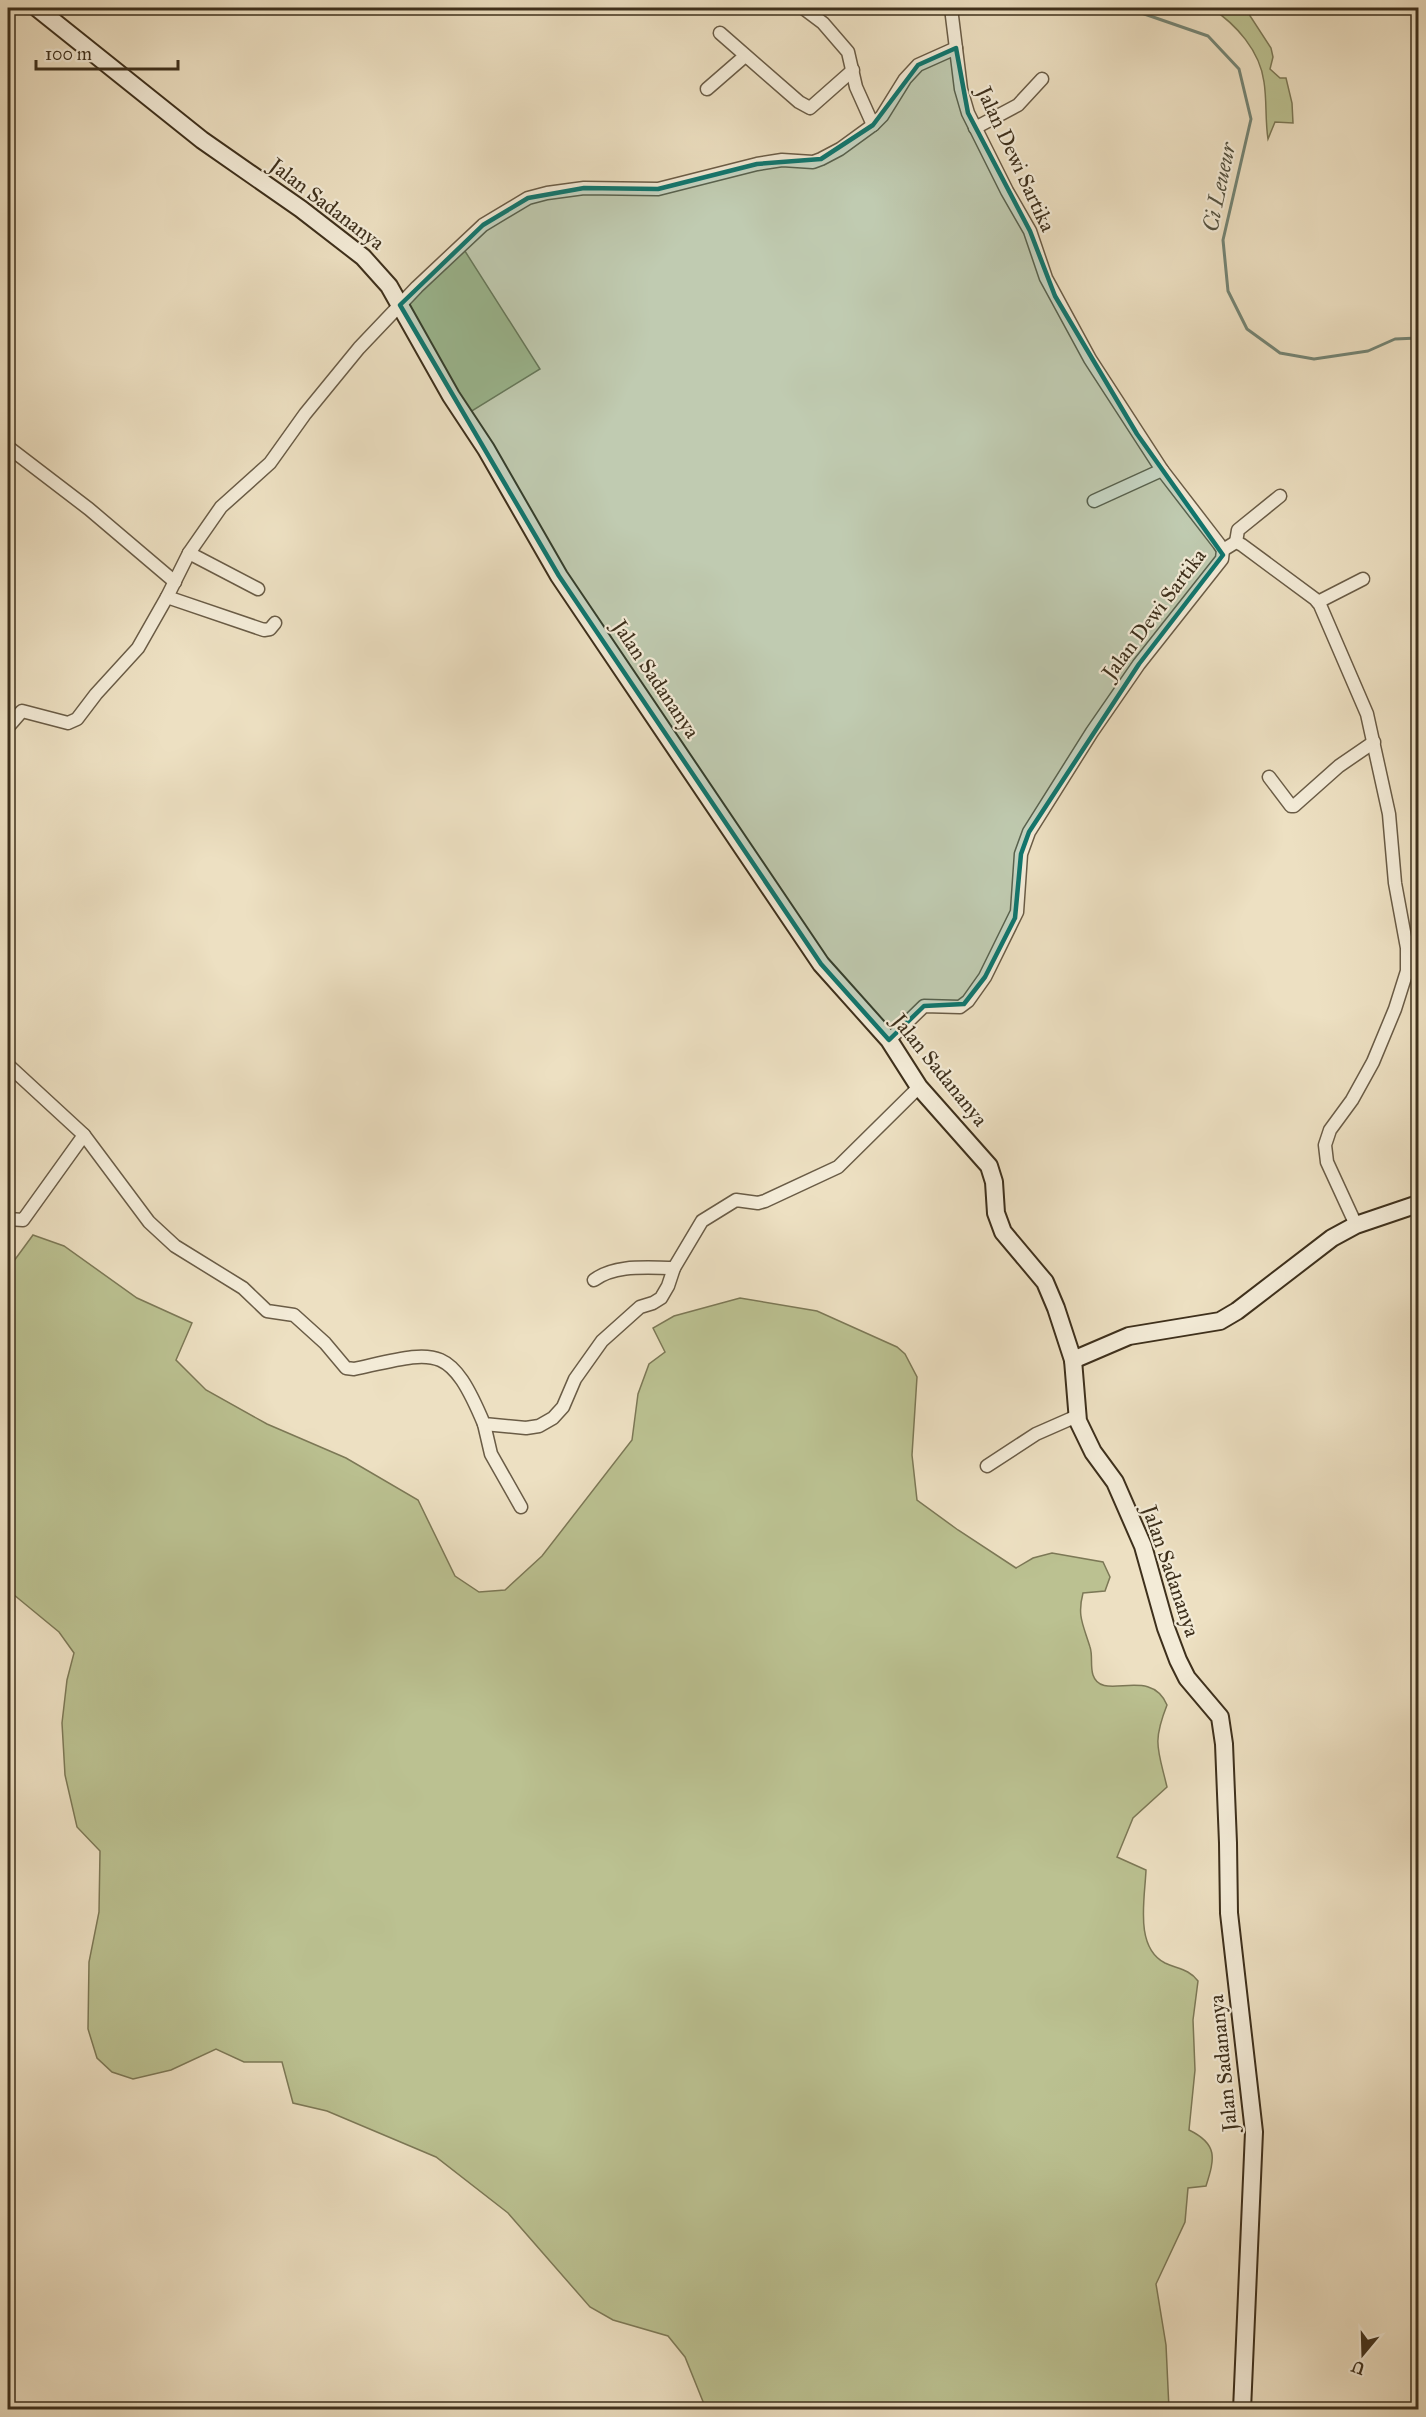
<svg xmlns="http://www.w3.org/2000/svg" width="1426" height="2417" font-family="'IM FELL Great Primer',serif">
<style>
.green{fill:#bbc191;stroke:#7c7856;stroke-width:1.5}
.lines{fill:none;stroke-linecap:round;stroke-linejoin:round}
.stream{stroke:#758575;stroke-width:3}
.street-casing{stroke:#6a5c46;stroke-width:15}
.secondary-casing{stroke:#3e301c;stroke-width:20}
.street{stroke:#f3ebd7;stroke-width:12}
.secondary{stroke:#f3ebd7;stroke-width:16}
.marked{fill:#0f766e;fill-opacity:0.2;stroke:#0f766e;stroke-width:4.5;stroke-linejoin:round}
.labels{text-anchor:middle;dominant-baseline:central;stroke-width:4.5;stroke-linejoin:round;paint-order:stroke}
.street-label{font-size:21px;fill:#3e301c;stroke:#f3ebd7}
.water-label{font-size:22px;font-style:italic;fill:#555341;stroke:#f3ebd7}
</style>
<rect width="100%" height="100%" fill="#ede0c2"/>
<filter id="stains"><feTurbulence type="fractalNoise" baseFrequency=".00333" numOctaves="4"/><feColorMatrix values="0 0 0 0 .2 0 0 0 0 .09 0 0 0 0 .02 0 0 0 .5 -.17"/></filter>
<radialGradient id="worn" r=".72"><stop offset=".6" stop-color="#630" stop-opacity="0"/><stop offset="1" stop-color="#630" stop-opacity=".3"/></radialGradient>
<g class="green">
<path d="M1211 8H1245L1271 48 1273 57 1270 69 1280 78H1286L1292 103 1293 123 1275 122 1268 139C1265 120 1267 101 1264 82 1260 51 1236 24 1211 8Z"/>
<path d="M463 248 540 369 467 414 406 302Z"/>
<path d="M33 1235 64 1246 137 1298 192 1323 176 1360 206 1390 267 1424 346 1458 418 1500 455 1576 479 1592 505 1590 542 1556 632 1440 638 1394 649 1364 665 1352 653 1328 674 1316 740 1298 817 1311 897 1347 905 1354 917 1377 912 1455 917 1500 958 1530 1016 1568 1033 1558 1052 1553 1103 1562 1110 1577 1105 1591 1083 1593C1077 1616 1083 1624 1090 1647 1093 1656 1090 1666 1093 1675 1102 1703 1150 1665 1167 1705 1152 1743 1158 1749 1167 1787L1133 1818 1117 1857 1146 1870C1145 1898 1134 1947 1165 1963 1178 1969 1189 1969 1198 1981L1193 2020 1195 2070 1189 2130C1218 2144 1215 2158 1206 2186L1188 2188 1185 2222 1156 2284 1166 2345 1169 2409H706L685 2357 668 2336 613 2320 590 2307 508 2213 436 2157 327 2111 293 2103 282 2062H244L216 2049 171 2070 133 2079 112 2072 97 2058 88 2029 89 1962 99 1912 100 1851 77 1827 65 1775 62 1723 67 1680 74 1653 59 1632 8 1590V1269Z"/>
</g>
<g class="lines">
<path class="stream" d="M1127 8 1208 36 1239 69 1251 119 1223 240 1228 291 1247 329 1280 353 1314 359 1368 351 1395 339 1418 338"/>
<g class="street-casing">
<g id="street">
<path d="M803 8 823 23 848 52 856 87 873 125"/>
<path d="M720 33 799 102 810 108 853 70"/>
<path d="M707 89 745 56"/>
<path d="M975 128 1018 105 1042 79"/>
<path d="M8 447 89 509 175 582"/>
<path d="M1094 501 1162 470"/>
<path d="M1236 542 1238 530 1280 496"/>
<path d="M1223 550 1236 542 1242 545 1315 599 1320 605 1367 714 1389 814 1395 883 1407 948V971L1395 1009 1373 1062 1352 1100 1330 1130 1325 1145 1327 1162 1356 1225"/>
<path d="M189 553 258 589"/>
<path d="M167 597 264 630 270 629 275 623"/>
<path d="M1318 602 1363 579"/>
<path d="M8 727 22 711 68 723 77 719 96 694 138 648 167 597 189 553 221 507 270 463 305 414 359 348 417 287 483 225 528 198 547 193 584 188 658 189 757 164 782 160 813 162 821 159 840 149 873 125 882 116 905 79 918 65 956 48"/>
<path d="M1269 777 1291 806H1294L1339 766 1374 742"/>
<path d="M889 1040 924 1006 960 1007 968 1001 985 977 1017 912 1021 854 1029 832 1092 732 1139 664 1222 559 1223 550 1219 544 1162 470 1090 359 1046 278 1030 231 1007 191 968 113 961 89 951 8"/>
<path d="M8 1065 84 1135 149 1222 175 1246 243 1288 267 1311 294 1315 325 1343 346 1368 354 1369C436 1351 449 1341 484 1424L526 1428 539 1426 553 1418 563 1407 575 1379 602 1341 640 1307 653 1303 661 1298 668 1286 674 1268 702 1221 736 1200 758 1203 765 1201 838 1167 919 1087"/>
<path d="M8 1219 23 1220 84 1135"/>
<path d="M594 1280C616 1264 647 1268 674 1268"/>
<path d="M484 1424 491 1454 521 1507"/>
<path d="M987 1466 1036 1434 1077 1416"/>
</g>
</g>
<g class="secondary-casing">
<g id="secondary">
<path d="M37 8 202 140 301 209 363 257 389 286 451 396 486 449 559 576 821 964 889 1040 919 1087 989 1166 994 1182 996 1213 1003 1232 1045 1282 1056 1308 1073 1360 1078 1421 1093 1452 1115 1482 1143 1546 1166 1628 1178 1660 1187 1678 1220 1717 1224 1744 1228 1843 1229 1913 1254 2132 1242 2410"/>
<path d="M1073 1360 1129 1336 1220 1321 1237 1311 1332 1238 1356 1225 1418 1204"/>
</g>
</g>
<use href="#street" class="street"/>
<use href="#secondary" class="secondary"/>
</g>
<path class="marked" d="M956 48 968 113 1030 231 1055 296 1137 434 1223 555 1139 664 1029 832 1021 854 1015 918 985 977 964 1004 924 1006 889 1040 821 964 559 576 400 305 483 225 528 198 584 188 658 189 757 164 821 159 873 125 918 65Z"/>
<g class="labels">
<g class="street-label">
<text transform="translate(1016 159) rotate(65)">Jalan Dewi Sartika</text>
<text transform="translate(327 204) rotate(37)">Jalan Sadananya</text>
<text transform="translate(1154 614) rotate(-53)">Jalan Dewi Sartika</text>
<text transform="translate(656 679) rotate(56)">Jalan Sadananya</text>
<text transform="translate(940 1070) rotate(51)">Jalan Sadananya</text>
<text transform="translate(1171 1571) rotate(71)">Jalan Sadananya</text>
<text transform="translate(1223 2063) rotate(-96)">Jalan Sadananya</text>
</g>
<g class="water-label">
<text transform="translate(1219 187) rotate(-78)">Ci Leueur</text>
</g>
</g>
<rect width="1426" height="2417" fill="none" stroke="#ede0c2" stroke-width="30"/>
<rect x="9" y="9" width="1408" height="2399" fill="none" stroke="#3e301c" stroke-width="3"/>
<rect x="15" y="15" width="1396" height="2387" fill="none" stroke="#3e301c" stroke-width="1.5"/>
<g transform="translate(1363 2354) rotate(199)" stroke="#f3ebd7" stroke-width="4.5" paint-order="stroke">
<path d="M0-4.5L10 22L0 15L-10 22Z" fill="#3e301c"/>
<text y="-9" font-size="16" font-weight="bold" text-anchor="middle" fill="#3e301c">U</text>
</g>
<path d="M36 60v9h142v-9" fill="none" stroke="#3e301c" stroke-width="3"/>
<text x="45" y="60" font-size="18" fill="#3e301c" stroke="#f3ebd7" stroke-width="4.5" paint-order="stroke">100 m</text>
<rect width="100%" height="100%" filter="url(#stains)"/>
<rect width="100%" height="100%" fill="url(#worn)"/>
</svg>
